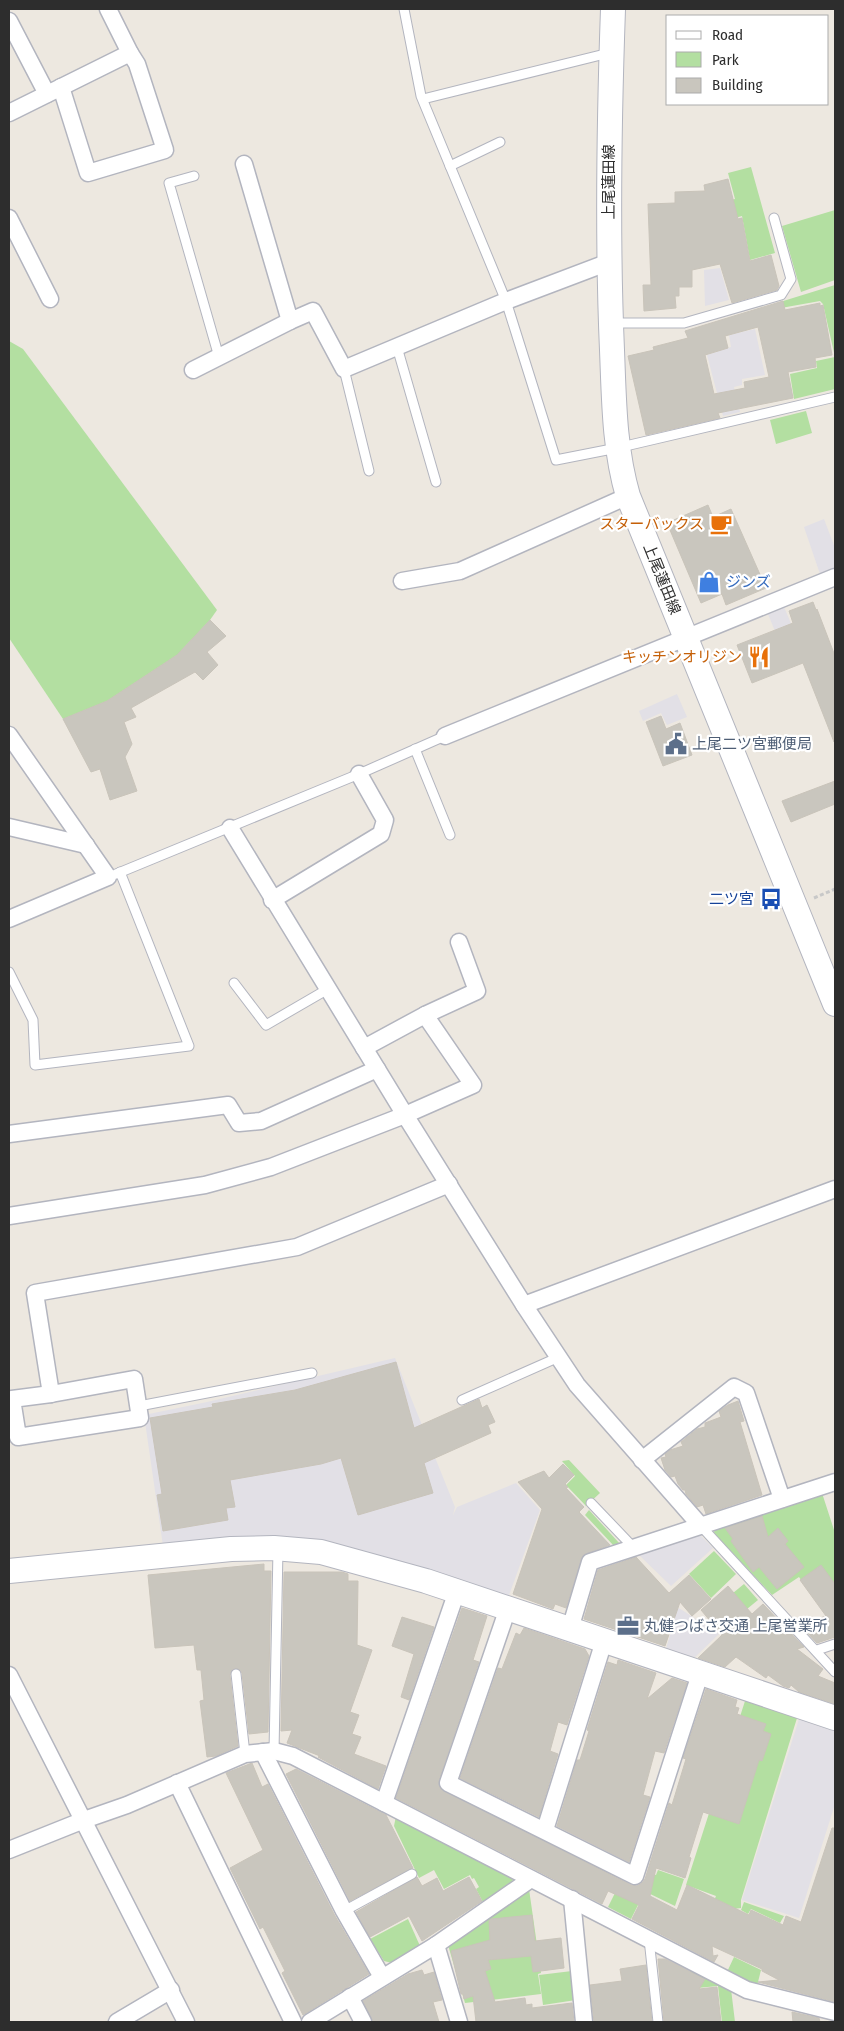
<svg xmlns="http://www.w3.org/2000/svg" width="844" height="2031" font-family="'Fira Sans Condensed','Noto Sans JP',sans-serif">
<style>
.industrial{fill:#e2e0e6}
.green{fill:#b3dfa1}
.building{fill:#c9c6be;stroke:#c9c4ba;fill-rule:evenodd}
.lines{fill:none;stroke-linecap:round;stroke-linejoin:round}
.lane-casing{stroke:#b3b5bf;stroke-width:11}
.street-casing{stroke:#b3b5bf;stroke-width:19}
.secondary-casing{stroke:#b3b5bf;stroke-width:26}
.path{stroke:#c8c8c8;stroke-width:3;stroke-dasharray:4 2.5;stroke-linecap:butt}
.lane{stroke:#fff;stroke-width:9}
.street{stroke:#fff;stroke-width:16}
.secondary{stroke:#fff;stroke-width:24}
.labels{text-anchor:middle;dominant-baseline:central;stroke-width:4.5;stroke-linejoin:round;paint-order:stroke}
.street-label{font-size:15px;fill:#2d2d2d;stroke:#fff}
.food-label{font-size:15px;fill:#c56008;stroke:#fff;text-anchor:end}
.shop-label{font-size:15px;fill:#366cbe;stroke:#fff;text-anchor:start}
.service-label{font-size:15px;fill:#4e5e75;stroke:#fff;text-anchor:start}
.transit-label{font-size:15px;fill:#164399;stroke:#fff;text-anchor:end}
</style>
<rect width="100%" height="100%" fill="#ede8e0"/>
<g class="industrial">
<path d="M720 268 729 300 705 306 704 270Z"/>
<path d="M755 329 765 375 742 379V385L734 387 740 412 723 416 707 355 731 347 729 335Z"/>
<path d="M824 519 835 548V568L820 574 804 527Z"/>
<path d="M784 607 807 661 790 668 768 614Z"/>
<path d="M677 694 687 717 667 725 661 713 643 721 639 711Z"/>
<path d="M395 1358 455 1507 453 1515 457 1507 516 1483 540 1510 508 1598 401 1562 317 1539 252 1537 163 1546 144 1415 207 1402Z"/>
<path d="M699 1534 713 1548 671 1586 637 1553Z"/>
<path d="M653 1595 682 1610 719 1634 693 1659 666 1649 675 1617 621 1598Z"/>
<path d="M799 1719 835 1730V1804L799 1918 742 1900Z"/>
</g>
<g class="green">
<path d="M751 167 775 253 750 260 742 216 735 218 698 207 735 199 728 173Z"/>
<path d="M835 210V280L801 292 782 226Z"/>
<path d="M835 285V389L794 399 790 374 817 368 816 361 835 357 823 304 820 301 781 308 780 302Z"/>
<path d="M9 341 23 349 217 610 210 620 177 655 107 701 63 719 9 638Z"/>
<path d="M806 411 812 433 776 444 770 420Z"/>
<path d="M569 1460 600 1493 586 1506 566 1485 575 1476 562 1461Z"/>
<path d="M822 1493 835 1533V1611L826 1614 799 1577 772 1595 714 1533 715 1526Z"/>
<path d="M589 1510 620 1544 614 1546 585 1515Z"/>
<path d="M714 1551 736 1574 711 1598 689 1574Z"/>
<path d="M744 1584 758 1600 747 1609 733 1593Z"/>
<path d="M745 1701 797 1718 741 1900V1908L709 1912 716 1896 686 1885Z"/>
<path d="M396 1816 512 1876 513 1883 484 1904 476 1889 479 1887 474 1878 472 1879 470 1875 444 1889 434 1870 419 1878 394 1826Z"/>
<path d="M658 1870 684 1879 675 1906 644 1891 651 1874 656 1875Z"/>
<path d="M621 1881 644 1893 631 1919 608 1907Z"/>
<path d="M529 1889 541 1973 538 1974 541 1994 465 2003 448 1945Z"/>
<path d="M744 1902 784 1916 780 1923 751 1909 748 1914 741 1910Z"/>
<path d="M408 1919 420 1946 392 1963 384 1961 370 1939Z"/>
<path d="M734 1957 761 1970 757 1986 727 1972Z"/>
<path d="M690 1968 731 1989 735 2022H722L718 1986 697 1988 692 1984Z"/>
<path d="M572 1971 576 2000 543 2005 539 1975Z"/>
</g>
<g class="building">
<path d="M728 179 738 219 742 218 750 261 771 255 779 286 777 290 732 303 720 264 692 270V287H679V296H675L676 308 644 311 643 285H651L648 204 675 203V192L705 191 704 185Z"/>
<path d="M783 301 785 310 820 303V306L823 305 832 355 815 358 816 367 788 372 793 398 718 413 720 418 646 435 628 356 654 350 653 347 688 338 685 331ZM758 327 769 377 744 382 745 388 714 394 705 355 728 348 725 336Z"/>
<path d="M708 505 713 517 731 509 766 588 726 605 722 594 701 603 667 523Z"/>
<path d="M813 602 816 610 817 609 835 656 834 742 803 663 752 683 737 645 793 623 789 611Z"/>
<path d="M210 620 226 636 207 652 218 665 203 680 195 672 131 708 136 717 124 722 132 744 125 757 137 791 110 800 100 769 91 772 63 719 107 701 177 655Z"/>
<path d="M661 716 666 729 680 723 692 755 663 766 646 722Z"/>
<path d="M835 781V804L791 822 782 801Z"/>
<path d="M396 1362 414 1428 479 1399 482 1408 487 1405 495 1422 488 1425 491 1433 424 1463 433 1493 358 1515 341 1458 321 1464 230 1480 235 1507 226 1508 228 1520 163 1531 157 1495 162 1494 150 1418 213 1407 212 1404 295 1390Z"/>
<path d="M738 1401 744 1421 740 1422 762 1495 706 1514 703 1505 697 1507 686 1494 685 1490H683L678 1484 675 1476 671 1477 665 1470 661 1458 666 1457 665 1454 670 1450 683 1446 681 1442 697 1429 705 1427V1423L721 1417 719 1411 728 1405Z"/>
<path d="M563 1464 574 1475 565 1484 568 1487 566 1488 584 1507 579 1512 610 1545 583 1555 566 1608 555 1604 553 1609 513 1594 542 1509 518 1482 544 1471 549 1478Z"/>
<path d="M762 1516 768 1537 778 1528 788 1541 785 1544 804 1567 777 1589 759 1567 753 1572 731 1541 733 1539 725 1528Z"/>
<path d="M636 1557 669 1593 689 1575 711 1599 692 1616 680 1602 665 1646 584 1619 598 1570Z"/>
<path d="M264 1564V1571H271L268 1732 249 1734 242 1673 239 1669H233L230 1675 238 1746 216 1756 207 1757 200 1701 204 1700 201 1670H197L194 1645 155 1648 148 1575Z"/>
<path d="M821 1565 835 1584V1637L817 1643 800 1625 826 1616 800 1580Z"/>
<path d="M284 1572H342L348 1574V1581H358L357 1645 372 1650 350 1712 359 1715 352 1734 361 1737 354 1754 386 1766 378 1789 318 1757 320 1756 287 1743 292 1730 281 1731Z"/>
<path d="M728 1586 752 1614 763 1604 804 1647 797 1649 823 1669 818 1676 835 1683V1704L799 1692 791 1685 789 1688 783 1686 768 1675 766 1678 736 1657 725 1667 698 1658 722 1635 701 1610Z"/>
<path d="M462 1608 487 1616 473 1660 479 1662 439 1780 440 1788 631 1885 637 1886 642 1883 645 1879 669 1803 672 1805 686 1759 683 1758 706 1689 737 1700 735 1707 739 1708 737 1714 766 1724 763 1731 771 1734 762 1761 759 1760 739 1824 703 1812 689 1857 691 1858 685 1878 656 1868 650 1896 677 1910 687 1885 749 1915 751 1910 783 1925 786 1916 801 1922 832 1828H835V2002L758 1982 779 1980 762 1971V1969L712 1946 713 1956 718 1955 714 1962 632 1919 639 1905 608 1891 602 1904 396 1798Z"/>
<path d="M402 1617 434 1627 409 1700 401 1697 414 1654 392 1646Z"/>
<path d="M524 1628 585 1649 589 1656 567 1725 558 1722 550 1751 558 1754 539 1817 460 1778 498 1668 502 1669 516 1633 520 1635Z"/>
<path d="M618 1660 656 1673 647 1699 672 1678 687 1683 664 1753 655 1751 643 1795 650 1797 629 1862 557 1826 577 1760H580L589 1731 587 1730 608 1662 617 1665Z"/>
<path d="M252 1763 262 1787 268 1784 335 1916 369 1974 303 2015 282 1973 285 1971 263 1927 260 1929 230 1868 263 1850 226 1773Z"/>
<path d="M296 1769 386 1815 413 1868 350 1901 286 1774Z"/>
<path d="M417 1877 422 1886 437 1878 443 1891 469 1877 482 1901 422 1941 409 1916 370 1937 356 1912Z"/>
<path d="M532 1915 535 1941 561 1938 564 1968 533 1972 531 1956 488 1960 491 1969 485 1971 495 2002 525 1998 526 2005 532 2004V2008L572 2003 574 2022H476L473 1996 464 1999 463 1994H461L451 1951 490 1940 489 1921 491 1919Z"/>
<path d="M658 1959H665L705 1979 699 1989 717 1987 721 2022H664Z"/>
<path d="M646 1965 652 2022H594L590 1985 622 1981 620 1969Z"/>
<path d="M422 1970 424 1975 434 1972 442 2000 433 2002 439 2022H373L363 2001 408 1974Z"/>
<path d="M792 2012 819 2018 820 2022H793Z"/>
</g>
<g class="lines">
<g class="lane-casing">
<g id="lane">
<path d="M404 9 421 96 506 301 556 460 617 448 835 397"/>
<path d="M423 99 609 53"/>
<path d="M450 166 500 142"/>
<path d="M194 176 169 183 219 357"/>
<path d="M611 323H684L781 295 791 279 774 218"/>
<path d="M397 347 436 482"/>
<path d="M344 369 369 471"/>
<path d="M415 749 450 835"/>
<path d="M116 874 359 774 445 736"/>
<path d="M9 972 33 1020 35 1065 189 1046 120 872"/>
<path d="M234 983 266 1025 328 989"/>
<path d="M462 1400 559 1357"/>
<path d="M139 1406 312 1373"/>
<path d="M591 1503 633 1547"/>
<path d="M700 1525 835 1672"/>
<path d="M817 1650 835 1644"/>
<path d="M236 1674 245 1754"/>
<path d="M274 1751 278 1549"/>
<path d="M344 1911 412 1874"/>
<path d="M649 1939 658 2022"/>
</g>
</g>
<g class="street-casing">
<g id="street">
<path d="M9 21 47 94"/>
<path d="M61 87 88 173 165 150 137 64 130 53"/>
<path d="M9 113 130 53 108 9"/>
<path d="M244 164 290 321 313 311 344 369 506 301 609 262"/>
<path d="M9 218 50 299"/>
<path d="M193 370 290 321"/>
<path d="M402 581 460 571 628 496"/>
<path d="M9 735 108 877 9 919"/>
<path d="M445 736 835 577"/>
<path d="M9 827 86 845"/>
<path d="M230 828 405 1115 524 1305 577 1385 700 1525"/>
<path d="M272 900 381 834 385 820 359 774"/>
<path d="M364 1048 425 1015 477 991 459 942"/>
<path d="M9 1134 228 1105 239 1123 261 1121 377 1069"/>
<path d="M9 1216 205 1185 271 1167 405 1115 473 1085 425 1015"/>
<path d="M524 1305 835 1189"/>
<path d="M51 1394 35 1293 297 1247 449 1184"/>
<path d="M9 1400 12 1399 51 1394 134 1379 140 1418 18 1437 12 1399"/>
<path d="M642 1460 734 1387 746 1393 782 1499"/>
<path d="M508 1608 448 1783 635 1876 700 1674"/>
<path d="M570 1629 590 1562 835 1482"/>
<path d="M9 1675 186 2022"/>
<path d="M263 1752 344 1911 382 1977"/>
<path d="M177 1783 293 2022"/>
<path d="M384 1803 457 1591"/>
<path d="M545 1830 604 1641"/>
<path d="M9 1850 84 1820 127 1805 245 1754 274 1751 293 1756 747 1990 835 2012"/>
<path d="M572 1899 584 2022"/>
<path d="M436 1945 459 2022"/>
<path d="M350 1997 363 2022"/>
<path d="M117 2022 171 1990"/>
<path d="M310 2022 436 1945 531 1879"/>
</g>
</g>
<g class="secondary-casing">
<g id="secondary">
<path d="M613 9C609 122 607 236 612 350 614 399 614 448 628 496L835 1004"/>
<path d="M9 1571 231 1549 274 1548 321 1552 426 1581 835 1718"/>
</g>
</g>
<path class="path" d="M814 898 835 889"/>
<use href="#lane" class="lane"/>
<use href="#street" class="street"/>
<use href="#secondary" class="secondary"/>
</g>
<defs>
<g id="cafe-bare" transform="scale(1.725)"><path d="M-5.5-4.5H6V0H3Q3 3.5 0 3.5H-2.5Q-5.5 3.5-5.5 0ZM3-3.2v2h1.7v-2ZM-6 4.5H4V6H-6Z" fill="#e8710a" stroke="#fff" stroke-width="2.5" paint-order="stroke"/></g>
<g id="shop-bare" transform="scale(1.725)"><path d="M-5-2.5h2.3a2.7 3.5 0 0 1 5.4 0H5L5.5 6h-11ZM-1.5-2.5h3a1.5 2.3 0 0 0-3 0Z" fill="#3f7fe0" stroke="#fff" stroke-width="2.5" paint-order="stroke"/></g>
<g id="restaurant-bare" transform="scale(1.725)"><path d="M-5-6h1v4h1v-4h1v4h1v-4h1v5L-1.5 .5V6h-2V.5L-5-1ZM5-6V6H3V1.5H1.5Q1.5-4 5-6Z" fill="#e8710a" stroke="#fff" stroke-width="2.5" paint-order="stroke"/></g>
<g id="civic-bare" transform="scale(1.725)"><path d="M-.6-6.5H3V-4.5H.6V-3L4-1V1h2V6H-6V1h2V-1L-.6-3ZM-1.2 2.5V6h2.4V2.5Z" fill="#5c6f8a" stroke="#fff" stroke-width="2.5" paint-order="stroke"/></g>
<g id="bus-bare" transform="scale(1.725)"><path d="M-5-6H5V4H4V6H2V4H-2V6H-4V4H-5ZM-3.5-4V0h7V-4ZM-3.5 1.2v1.5H-2V1.2ZM2 1.2v1.5H3.5V1.2Z" fill="#1a4fb4" stroke="#fff" stroke-width="2.5" paint-order="stroke"/></g>
<g id="office-bare" transform="scale(1.725)"><path d="M-6-3h4V-5.5h4V-3h4V5H-6ZM-1-4.5V-3h2v-1.5ZM-6 0V1H6V0Z" fill="#5c6f8a" stroke="#fff" stroke-width="2.5" paint-order="stroke"/></g>
</defs>
<g fill-rule="evenodd">
<use href="#cafe-bare" x="721" y="524"/>
<use href="#shop-bare" x="709" y="582"/>
<use href="#restaurant-bare" x="759" y="657"/>
<use href="#civic-bare" x="676" y="744"/>
<use href="#bus-bare" x="771" y="899"/>
<use href="#office-bare" x="628" y="1626"/>
</g>
<g class="labels">
<g class="street-label">
<text transform="translate(609 182) rotate(-90)">上尾蓮田線</text>
<text transform="translate(662 579) rotate(68)">上尾蓮田線</text>
</g>
<g class="food-label">
<text x="704" y="524">スターバックス</text>
<text x="742" y="657">キッチンオリジン</text>
</g>
<g class="shop-label">
<text x="726" y="582">ジンズ</text>
</g>
<g class="service-label">
<text x="692" y="744">上尾二ツ宮郵便局</text>
<text x="644" y="1626">丸健つばさ交通 上尾営業所</text>
</g>
<g class="transit-label">
<text x="754" y="899">二ツ宮</text>
</g>
</g>
<rect width="844" height="2031" fill="none" stroke="#2d2d2d" stroke-width="20"/>
<rect x="666" y="15" width="162" height="90" fill="#ffffff" stroke="#ababab"/>
<rect x="676" y="31" width="25" height="8" fill="#ffffff" stroke="#ababab"/>
<text x="712" y="40" font-size="15" fill="#2d2d2d">Road</text>
<rect x="676" y="52" width="25" height="15" fill="#b3dfa1" stroke="#ababab"/>
<text x="712" y="65" font-size="15" fill="#2d2d2d">Park</text>
<rect x="676" y="78" width="25" height="15" fill="#c9c6be" stroke="#ababab"/>
<text x="712" y="90" font-size="15" fill="#2d2d2d">Building</text>
</svg>
